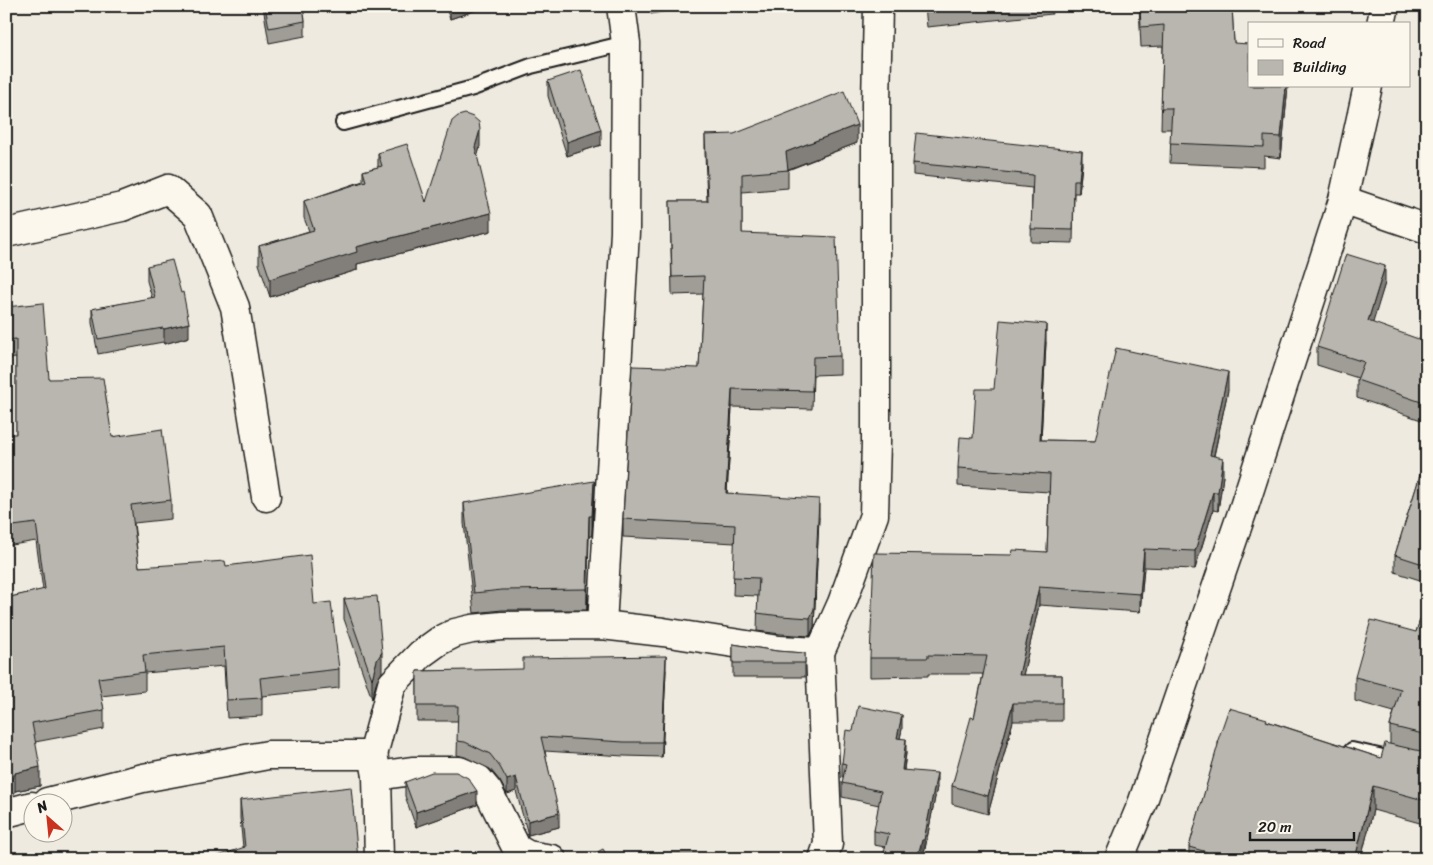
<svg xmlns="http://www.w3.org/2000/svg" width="1433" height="865" font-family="Sriracha,sans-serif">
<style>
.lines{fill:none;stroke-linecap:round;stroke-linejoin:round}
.service-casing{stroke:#1c1c1c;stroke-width:18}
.minor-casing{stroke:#1c1c1c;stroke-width:31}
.service{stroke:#fbf7ec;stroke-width:14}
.minor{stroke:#fbf7ec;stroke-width:28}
.wall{fill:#9f9d96;stroke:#1c1c1c}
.shaded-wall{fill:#827f7a;stroke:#1c1c1c}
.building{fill:#b9b6af;stroke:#1c1c1c}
</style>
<rect width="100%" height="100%" fill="#eeeadf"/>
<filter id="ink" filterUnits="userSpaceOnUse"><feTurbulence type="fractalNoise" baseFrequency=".02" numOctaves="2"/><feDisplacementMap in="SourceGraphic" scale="10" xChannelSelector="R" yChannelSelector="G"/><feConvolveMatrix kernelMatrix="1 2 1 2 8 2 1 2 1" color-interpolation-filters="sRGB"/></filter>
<g filter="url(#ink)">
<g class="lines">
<g class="service-casing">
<g id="service">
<path d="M343 123 473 88 531 66 626 43"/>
<path d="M1352 750 1427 767"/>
</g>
</g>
<g class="minor-casing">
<g id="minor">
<path d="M1381 24 1385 6"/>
<path d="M1343 200 1427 229"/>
<path d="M6 233 122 207 168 189 198 215 235 307 266 497"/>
<path d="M602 625 625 232 626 43 621 6"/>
<path d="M820 652 828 844 823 859"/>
<path d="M374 759 377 776 379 859"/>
<path d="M377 776 412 771H459L478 779 488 791 517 849 528 855 552 859"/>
<path d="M47 802 143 778 268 755H373L392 684 421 654 439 641 455 633 472 629 502 626 602 625 663 632 779 650 820 652 842 603 874 515 876 442V104L878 6"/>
<path d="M6 813 32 806"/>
<path d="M1119 859 1142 804 1244 507 1343 200 1368 86"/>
</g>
</g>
<use href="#service" class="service"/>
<use href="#minor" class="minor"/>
</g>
<g class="wall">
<path d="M263 6H303L305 21V36L269 43Z"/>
<path d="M445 6H488L450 19Z"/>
<path d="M650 6H697L651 14Z"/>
<path d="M925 6H1052V14L927 27Z"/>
<path d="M1139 6H1232L1234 43 1288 86 1281 158 1264 156V167L1170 163 1171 129H1161L1163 46 1141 47Z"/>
<path d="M548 81 601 145 567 156 548 96Z"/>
<path d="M705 135 857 143 788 170V188L742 192V233L840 356V374L813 375 812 409 732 407 727 493 819 517 814 627 810 636 781 634 757 631 758 596 733 595 735 543 623 537V519L699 368 703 294 672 295 670 201H707L705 153Z"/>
<path d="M480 147 477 157 491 231 357 264V270L270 297 259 264V246L309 231 304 218V201L363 181V171L378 167V153L426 202Z"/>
<path d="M913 163 1082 164 1079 193H1074L1073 243 1031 242 1032 188 913 175Z"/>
<path d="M147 266 189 337 164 344 163 342 98 354 92 323V309L152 298 147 281Z"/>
<path d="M1385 283 1372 323 1427 353V422L1357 398V380L1358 378 1317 365V347Z"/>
<path d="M6 307 49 379 112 437 171 500V519L134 523 139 567 226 566 314 604 339 669V688L262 696V716L227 718 224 666 145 673V691L101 696 104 710V729L35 742 40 786 15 791V793L6 794V598L43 590 36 541 6 546V494L16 434V358L6 359Z"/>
<path d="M1046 342 1041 440 1095 441 1228 390 1214 456 1223 476 1218 511 1213 510 1195 569 1144 567 1140 612 1039 605 1023 675H1062V721H1013L988 814 952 804V786L974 718 983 674H928V676L870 677V658L1012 555 1047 552 1049 492 958 486V468L973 438 994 389Z"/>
<path d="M1427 453V569L1423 581 1395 572V555Z"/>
<path d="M594 502 592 536H589L587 610H502L474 613 464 523V503Z"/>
<path d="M344 599 382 672 377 680 372 699 344 619Z"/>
<path d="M1427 599V825L1373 810 1361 859H1189V847L1218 746V740L1267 721 1381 758 1390 744V726L1394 712 1355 701V677L1416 632Z"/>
<path d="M733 644 777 651 805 653V677H733Z"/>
<path d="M666 670 662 757 624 756 545 751 559 827 528 835 516 791 507 794 500 781 490 769 465 757 457 755 458 721H417V671Z"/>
<path d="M902 729 900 738 906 753 904 770 937 787 924 854 874 845V831L879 805 842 797V783L844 777H842V763L853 731Z"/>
<path d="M405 782 477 805 416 827 405 796Z"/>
<path d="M240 800 358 859 243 847 240 818Z"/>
</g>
<g class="shaded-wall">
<path d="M450 6H488L450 19Z"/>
<path d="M1286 86H1288L1281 158V137Z"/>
<path d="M857 125V143L786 170V152Z"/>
<path d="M480 130V147L475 165V147Z"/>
<path d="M601 130V145L567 156V142Z"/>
<path d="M1082 151V164L1079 193V180Z"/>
<path d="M491 213V231L357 264V270L270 297V279L356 247Z"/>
<path d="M1385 266V283L1368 339V321Z"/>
<path d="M189 323V337L164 344V329Z"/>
<path d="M1046 324V342L1040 458V440Z"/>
<path d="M1424 341V358L1420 351Z"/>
<path d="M1228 372V390L1210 473V455Z"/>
<path d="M732 389V407L726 511V493Z"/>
<path d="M1223 458V476L1218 511V492Z"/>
<path d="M594 481V502L592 536V516Z"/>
<path d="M1213 492V510L1195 569V551Z"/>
<path d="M819 499V517L814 627 810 636V618Z"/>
<path d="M589 516V536L587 610V589Z"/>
<path d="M1144 549V567L1140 612V594Z"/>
<path d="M1427 552V569L1423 581V564Z"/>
<path d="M1039 587V605L1019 693V675Z"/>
<path d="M382 652V672L377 680 372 699V679L377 660Z"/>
<path d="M666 656V670L662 757V742Z"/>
<path d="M1013 703V721L988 814V796Z"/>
<path d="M902 715V729L897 752V738Z"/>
<path d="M906 739V753L902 784V770Z"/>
<path d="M40 767V786L15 791V773Z"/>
<path d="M937 773V787L924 854V840Z"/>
<path d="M516 777V791L507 794V780Z"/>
<path d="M1373 786V810L1361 859H1355Z"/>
<path d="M477 791V805L416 827V812Z"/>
<path d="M559 813V827L528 835V821Z"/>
<path d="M922 840V854L920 859H917Z"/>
</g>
<g class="building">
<path d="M265 6H303L305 21 269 28Z"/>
<path d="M1140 6H1232L1234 43 1249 44V86H1286L1281 137 1264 136V147L1170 143 1172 108H1161L1164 25 1141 27Z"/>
<path d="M581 70 601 130 567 142 548 81Z"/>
<path d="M844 91 857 125 786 152 788 170 742 174V233L836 237 840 356 813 357 812 391 732 389 726 493 819 499 814 609 810 618 781 616 757 613 759 578 733 577 735 525 623 519 632 366 699 368 704 276 672 277 670 201H708L705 135 734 134Z"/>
<path d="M465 114 473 117 479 122 480 130 475 147 491 213 356 247 357 252 270 279 259 246 314 230 304 201 366 181 363 171 382 166 378 153 407 144 426 202 452 121 458 116Z"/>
<path d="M916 133 1082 151 1079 180H1074L1073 230 1031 229 1033 175 913 163Z"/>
<path d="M1346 254 1385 266 1368 321 1424 341 1420 351 1427 353V404L1357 380 1364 362 1317 347Z"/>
<path d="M172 260 181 293 183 292 189 323 164 329 163 328 98 339 92 309 155 297 147 266Z"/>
<path d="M43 303 49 379 103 378 112 437 162 429 171 500 131 505 139 567 225 561 226 566 310 555 314 604 331 602 339 669 260 678 262 698 227 700 224 647 143 655 145 672 98 678 104 710 32 723 40 767 15 773V775L6 776V598L45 589 36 523 6 527V494L9 434H16V339L6 340V307Z"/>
<path d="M1000 320 1046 324 1040 440 1095 441 1116 348 1228 372 1210 455 1223 458 1218 492H1213L1195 551 1144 549 1140 594 1039 587 1019 675H1062V703H1013L988 796 952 786 971 717 974 718 987 656 928 655V658H870L874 553 1012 555 1013 550 1047 552 1050 474 958 468 960 437 973 438 976 389H994Z"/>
<path d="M1427 453V552L1423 564 1395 555Z"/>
<path d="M594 481 592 516H589L587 589 502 590 474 593 464 503Z"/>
<path d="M377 596 382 652 377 660 372 679 344 599Z"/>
<path d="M1427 599V735L1390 726 1401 689 1355 677 1371 620 1416 632Z"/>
<path d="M733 644 777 651 805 653V663H733Z"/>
<path d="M666 656 662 742H624L541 737 559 813 528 821 516 777 507 780 500 767 490 754 465 742 457 741 458 706H417V671L523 669V658Z"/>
<path d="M858 706 902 715 897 738 906 739 902 770 937 773 924 840H922L917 859H882L889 834 874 831 881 791 842 783 846 764 842 763 846 730 853 731Z"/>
<path d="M1229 708 1267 719 1266 721 1381 758 1385 743 1425 752 1427 751V801L1373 786 1355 859H1225L1206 854 1207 852 1189 847 1219 741 1218 740Z"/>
<path d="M432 772H456L468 778 477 791 416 812 405 782Z"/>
<path d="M351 787 358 859H209L245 847 240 800Z"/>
<path d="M603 849 609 859H585Z"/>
<path d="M665 854H732L731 859H665Z"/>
</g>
</g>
<rect width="1433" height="865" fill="none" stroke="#fbf7ec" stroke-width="25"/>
<rect x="12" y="12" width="1408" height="840" fill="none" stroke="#1c1c1c" stroke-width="2" filter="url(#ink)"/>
<rect x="1248" y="22" width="162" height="65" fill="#fbf7ec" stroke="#a29f99"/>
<rect x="1258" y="39" width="25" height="8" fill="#fbf7ec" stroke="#a29f99"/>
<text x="1293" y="48" font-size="15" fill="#1c1c1c">Road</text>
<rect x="1258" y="60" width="25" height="15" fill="#b9b6af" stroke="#a29f99"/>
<text x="1293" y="72" font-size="15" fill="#1c1c1c">Building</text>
<g transform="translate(48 818) rotate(333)"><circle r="24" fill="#fbf7ec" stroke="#a29f99"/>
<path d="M0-4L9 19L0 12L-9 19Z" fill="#c8321e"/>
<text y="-8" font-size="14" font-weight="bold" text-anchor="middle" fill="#1c1c1c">N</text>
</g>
<path d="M1250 832v8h104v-8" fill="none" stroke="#1c1c1c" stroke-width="2.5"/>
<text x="1258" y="832" font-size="15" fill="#1c1c1c" stroke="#fbf7ec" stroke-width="4" paint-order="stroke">20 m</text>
</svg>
